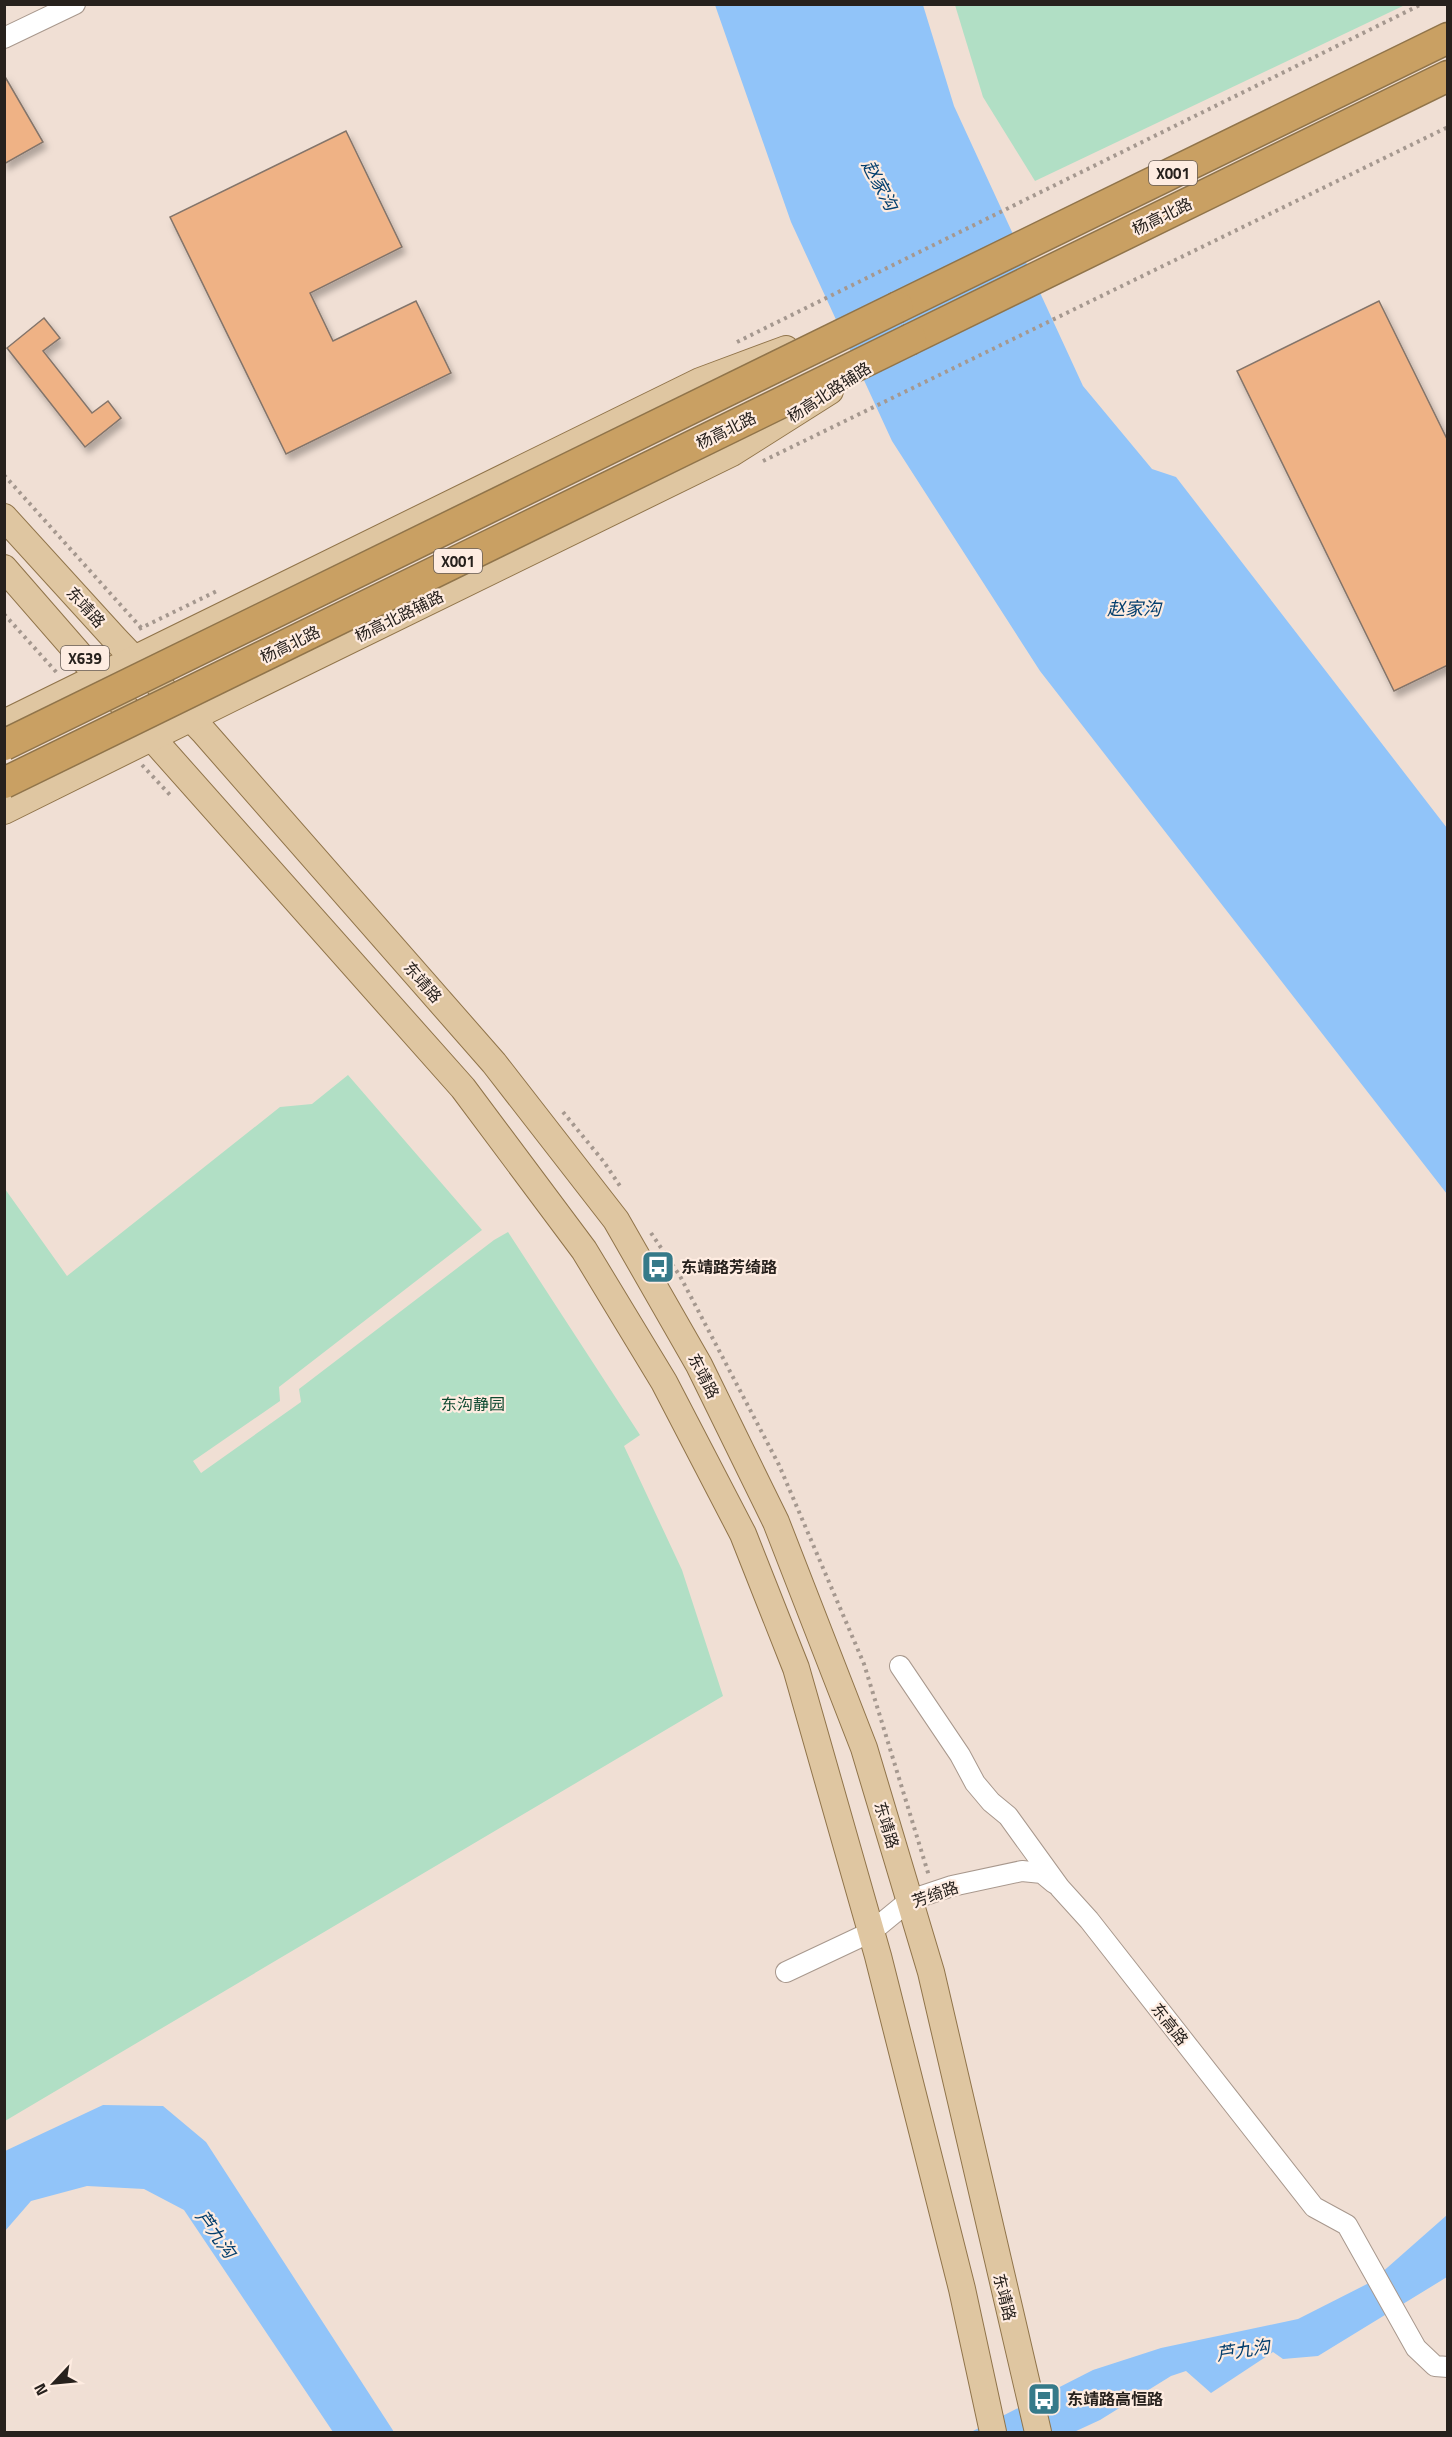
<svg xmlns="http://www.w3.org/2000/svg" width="1452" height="2437" font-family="'Titillium Web','Noto Sans SC',sans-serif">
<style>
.green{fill:#b1dfc5}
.water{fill:#91c4f9}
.building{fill:#efb285;stroke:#83746a;stroke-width:1.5;filter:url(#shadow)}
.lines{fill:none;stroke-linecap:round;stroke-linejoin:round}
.minor-casing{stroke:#a8988d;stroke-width:22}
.major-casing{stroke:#90744a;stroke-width:28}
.highway-casing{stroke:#90744a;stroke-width:33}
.path{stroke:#a5988f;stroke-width:4;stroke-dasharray:3 4.5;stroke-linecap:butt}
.minor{stroke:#fff;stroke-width:20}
.major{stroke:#dfc6a1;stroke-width:26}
.highway{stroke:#c9a063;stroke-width:30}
.highway-bridge-casing{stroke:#90744a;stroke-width:33;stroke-linecap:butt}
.highway-bridge{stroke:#c9a063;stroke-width:30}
.labels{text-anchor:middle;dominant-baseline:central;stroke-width:4.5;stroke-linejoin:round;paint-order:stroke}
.shield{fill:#feece1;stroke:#685e58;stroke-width:1.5}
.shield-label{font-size:15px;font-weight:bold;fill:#27211d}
.street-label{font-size:16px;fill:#27211d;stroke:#feece1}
.poi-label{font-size:16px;font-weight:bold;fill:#27211d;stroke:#feece1;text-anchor:start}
.park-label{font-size:16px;fill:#0e4930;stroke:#feece1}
.water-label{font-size:18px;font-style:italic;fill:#043f6e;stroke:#feece1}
</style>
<defs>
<filter id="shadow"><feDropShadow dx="3.5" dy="6" stdDeviation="3" flood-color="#0004"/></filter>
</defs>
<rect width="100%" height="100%" fill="#f0dfd4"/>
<g class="green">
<path d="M955 5V4L1405 5 1035 181 983 97Z"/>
<path d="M348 1075 482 1230 279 1387 280 1401 193 1461 201 1473 301 1402 299 1389 494 1240 508 1232 640 1435 624 1446 682 1570 723 1696 5 2121V1189L67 1276 280 1107 312 1104Z"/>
</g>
<g class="water">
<path d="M715 5H923L954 106 1083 386 1152 469 1176 477 1447 828V1194L1040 671 892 441 791 222Z"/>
<path d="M103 2105 163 2106 206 2142 394 2432H333L184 2210 144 2189 87 2186 31 2201 5 2231V2151Z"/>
<path d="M1447 2215V2277L1318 2356 1283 2359 1273 2352 1211 2393 1186 2371 1171 2376 1100 2420 1074 2432H971L1093 2370 1161 2348 1298 2319 1371 2282Z"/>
</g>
<g class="building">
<path d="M4 75 43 142 4 164Z"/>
<path d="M346 131 402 247 310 293 333 341 416 301 451 373 286 454 170 217Z"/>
<path d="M1379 301 1448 441V665L1394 691 1237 371Z"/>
<path d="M44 318 60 338 43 351 92 413 108 401 121 418 85 447 7 348Z"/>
</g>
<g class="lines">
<g class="minor-casing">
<g id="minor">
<path d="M4 38 75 4"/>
<path d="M900 1666 960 1755 975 1783 991 1802 1008 1816 1060 1888 1089 1920 1314 2207 1347 2225 1416 2348 1435 2366 1448 2367"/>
<path d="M786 1972 871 1932 910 1900 952 1886 1022 1871 1042 1873 1054 1883"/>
</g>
</g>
<g class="major-casing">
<g id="major">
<path d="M4 517 116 640 203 731 494 1063 616 1220 699 1365 776 1522 864 1748 931 1972 1038 2432"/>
<path d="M4 568 152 738 463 1088 584 1250 664 1382 743 1534 796 1668 878 1956 962 2289 993 2432"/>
<path d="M4 723 700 381 786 349"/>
<path d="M4 811 240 694 732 453 830 391"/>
</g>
</g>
<g class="highway-casing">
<g id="highway">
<path d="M898 307 1448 38"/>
<path d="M911 339 1448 76"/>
</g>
</g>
<g class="path">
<path d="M737 342 1422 4"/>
<path d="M763 461 1448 127"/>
<path d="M4 475 144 631"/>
<path d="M4 614 58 674"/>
<path d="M139 629 219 590"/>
<path d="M142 765 172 797"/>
<path d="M563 1112 604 1162 620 1186"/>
<path d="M651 1233 680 1276 779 1465 864 1664 929 1876"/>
</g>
<use href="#minor" class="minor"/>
<use href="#major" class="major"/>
<use href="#highway" class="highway"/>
<g class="highway-bridge-casing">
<g id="highway-bridge">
<path d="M4 745 898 307"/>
<path d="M4 783 911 339"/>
</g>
</g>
<use href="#highway-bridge" class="highway-bridge"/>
</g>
<defs>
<g id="bus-square" transform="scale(1.725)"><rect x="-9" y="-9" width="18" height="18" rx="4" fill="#367a89" stroke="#feece1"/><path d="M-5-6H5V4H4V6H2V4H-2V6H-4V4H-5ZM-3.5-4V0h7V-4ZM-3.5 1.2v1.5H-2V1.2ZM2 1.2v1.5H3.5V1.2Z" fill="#fff"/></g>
</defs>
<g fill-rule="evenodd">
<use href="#bus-square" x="658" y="1267"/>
<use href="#bus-square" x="1044" y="2399"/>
</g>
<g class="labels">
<g class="shield">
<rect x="1149" y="161" width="48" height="24" rx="4.5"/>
<rect x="434" y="549" width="48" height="24" rx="4.5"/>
<rect x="61" y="646" width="48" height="24" rx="4.5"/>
</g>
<g class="shield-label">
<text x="1173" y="173">X001</text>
<text x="458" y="561">X001</text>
<text x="85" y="658">X639</text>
</g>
<g class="street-label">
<text transform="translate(1162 216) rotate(-26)">杨高北路</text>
<text transform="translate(829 392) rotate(-33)">杨高北路辅路</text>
<text transform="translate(726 430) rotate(-26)">杨高北路</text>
<text transform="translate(86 607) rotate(48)">东靖路</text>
<text transform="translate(399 616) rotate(-26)">杨高北路辅路</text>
<text transform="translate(290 644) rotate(-26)">杨高北路</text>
<text transform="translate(423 982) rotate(49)">东靖路</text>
<text transform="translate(704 1376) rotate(63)">东靖路</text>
<text transform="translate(887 1825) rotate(73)">东靖路</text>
<text transform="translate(935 1894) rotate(-19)">芳绮路</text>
<text transform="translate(1170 2024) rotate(52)">东高路</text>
<text transform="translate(1005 2297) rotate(76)">东靖路</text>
</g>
<g class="poi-label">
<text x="681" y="1267">东靖路芳绮路</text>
<text x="1067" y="2399">东靖路高恒路</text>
</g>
<g class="park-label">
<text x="473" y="1404">东沟静园</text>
</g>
<g class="water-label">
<text transform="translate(880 185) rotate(62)">赵家沟</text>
<text x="1134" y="608">赵家沟</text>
<text transform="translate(216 2234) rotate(54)">芦九沟</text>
<text transform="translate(1243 2350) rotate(-9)">芦九沟</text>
</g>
</g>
<rect width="1452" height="2437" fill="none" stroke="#27211d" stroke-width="12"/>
<g transform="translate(54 2383) rotate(244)" stroke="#feece1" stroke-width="4.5" paint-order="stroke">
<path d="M0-4.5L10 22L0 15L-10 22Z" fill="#27211d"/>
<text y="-9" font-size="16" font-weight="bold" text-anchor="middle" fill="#27211d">N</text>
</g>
</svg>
